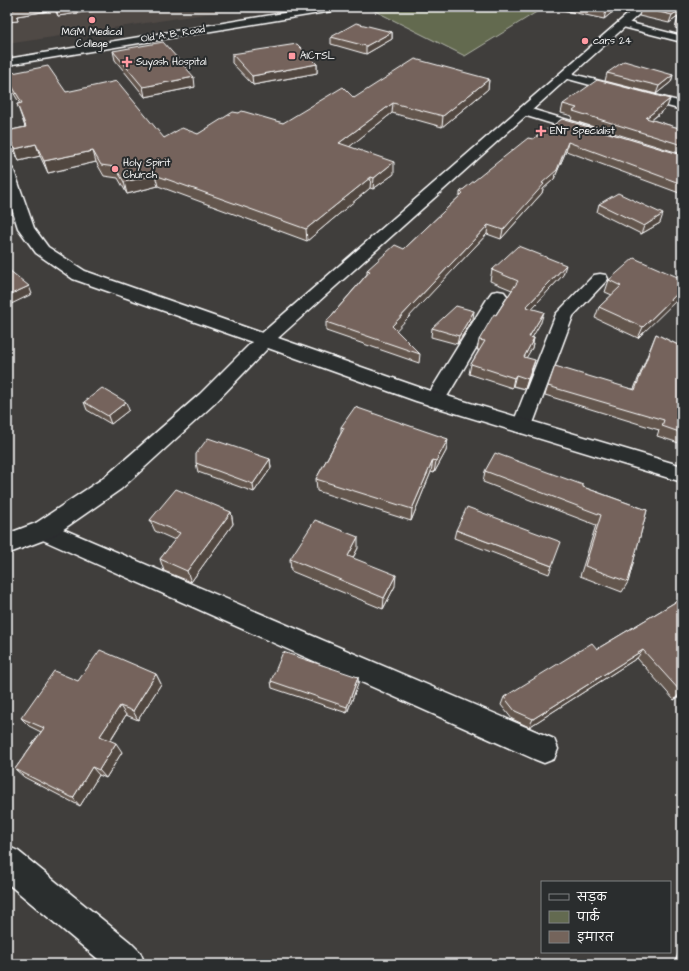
<svg xmlns="http://www.w3.org/2000/svg" width="689" height="971" font-family="'Architects Daughter','Playpen Sans Deva',sans-serif">
<style>
.built{fill:#504945}
.green{fill:#636a50;stroke:#b1b4a8}
.lines{fill:none;stroke-linecap:round;stroke-linejoin:round}
.street-casing{stroke:#fff;stroke-width:3}
.secondary-casing{stroke:#fff;stroke-width:3}
.street{fill:#2a2d2e;fill-rule:evenodd}
.secondary{fill:#2a2d2e;fill-rule:evenodd}
.wall{fill:#64564e;stroke:#fff}
.shaded-wall{fill:#514640;stroke:#fff}
.building{fill:#74645b;stroke:#fff}
.poi-dot{fill:#ff9aa2;stroke:#2a2d2e;stroke-width:1.5}
.labels{text-anchor:middle;dominant-baseline:central;stroke-width:4;stroke-linejoin:round;paint-order:stroke}
.far-poi-label{font-size:10px;fill:#fff;stroke:#2a2d2e;text-anchor:start}
.far-street-label{font-size:10px;fill:#fff;stroke:#2a2d2e}
</style>
<rect width="100%" height="100%" fill="#403e3c"/>
<filter id="ink" filterUnits="userSpaceOnUse"><feTurbulence type="fractalNoise" baseFrequency=".025" numOctaves="2"/><feDisplacementMap in="SourceGraphic" scale="8" xChannelSelector="R" yChannelSelector="G"/><feConvolveMatrix kernelMatrix="1 2 1 2 8 2 1 2 1" color-interpolation-filters="sRGB"/></filter>
<g filter="url(#ink)">
<path class="built" d="M7 7H251L7 44Z"/>
<path class="green" d="M367 7H541L543 8 465 56Z"/>
<g class="lines">
<g class="street-casing">
<g id="street">
<path d="M623 21 682 36V42L619 26 618 24Z"/>
<path d="M565 72 682 102V110L561 77 559 75 561 73Z"/>
<path d="M524 107 591 127 592 130 591 133 586 134 520 114 518 111 520 108Z"/>
<path d="M600 274 606 275 608 279 573 316 532 426 529 431 522 433 515 431 512 426 556 314 594 275Z"/>
<path d="M498 291 504 292 507 296 442 405 435 407 428 405 425 400 428 395 489 296 492 292Z"/>
<path d="M44 521 554 739 558 749 554 759 544 763 534 759 36 537 32 530 36 523Z"/>
<path d="M7 846 18 851 130 942 140 952 145 964H104L7 883Z"/>
</g>
</g>
<g class="secondary-casing">
<g id="secondary">
<path d="M320 7H343L338 10 7 65V59Z"/>
<path d="M636 7H647L278 338 430 391 682 466V482L416 401 268 348 214 404 121 489 52 537 7 554V534L36 523 105 477 200 394 252 342 73 279 36 253 18 228 7 193V167L12 168 14 171 34 228 48 247 85 271 262 333Z"/>
</g>
</g>
<use href="#street" class="street"/>
<use href="#secondary" class="secondary"/>
</g>
<g class="wall">
<path d="M7 7H98V10L58 16 55 10 17 16 18 21 7 22Z"/>
<path d="M548 7H634L627 13 615 10 604 19Z"/>
<path d="M682 7V14L669 23 639 16 641 8Z"/>
<path d="M682 16V30L675 28 678 18Z"/>
<path d="M392 32V39L366 54 331 44V37Z"/>
<path d="M113 51 195 87 145 97 115 60Z"/>
<path d="M232 54 317 64V73L253 85 232 63Z"/>
<path d="M607 73 673 75 671 82 656 94 605 81Z"/>
<path d="M7 74 66 92 164 138 198 134 239 113 283 123 354 98 489 79 488 89 442 127 392 113 349 147 394 174 373 189 370 188 307 241 158 186 127 194 118 178 104 176 96 162 48 173 40 156 19 161 10 142 7 134V131L25 127 17 104H20L9 85 7 79Z"/>
<path d="M670 99 667 107 652 120 682 129V154L571 120 572 116 561 113 563 104Z"/>
<path d="M562 119 682 155V194L566 151 554 179 543 189 542 193 501 239 487 234 396 330 420 354 419 363 326 331V322L367 274V270L404 249 460 196V192Z"/>
<path d="M599 204 660 223 641 234 597 212Z"/>
<path d="M492 270 563 275 532 308 541 322 532 337 534 338 532 348 526 357 532 370 525 389 513 386 512 388 469 374 471 364 479 350H477L479 340 512 290 490 281Z"/>
<path d="M682 279 638 338 595 318 599 307 612 295 605 292 609 280Z"/>
<path d="M473 319 457 344 431 337 432 328Z"/>
<path d="M656 334 682 347V444L657 436 659 430 545 395 548 386 634 389Z"/>
<path d="M84 402 129 410 111 424 87 410Z"/>
<path d="M341 427 448 439 446 451 434 473 431 472 411 521 317 491 316 479 341 433Z"/>
<path d="M270 459 271 468 254 492 198 472 196 463Z"/>
<path d="M485 471 583 487 647 510 628 582 622 592 580 576 596 525 483 482Z"/>
<path d="M231 512 233 524 191 582 164 571 160 559 175 540 155 531 150 520Z"/>
<path d="M456 530 552 566 549 574 454 538Z"/>
<path d="M358 548 353 558 395 586 383 609 291 571 290 559Z"/>
<path d="M682 598V694L674 700 637 658 529 727 512 719 501 705 504 697 597 649Z"/>
<path d="M156 674 161 684 138 720 126 715 110 741 122 752 106 778 99 775 80 806 24 777 15 769 41 732 29 726 21 718 78 681Z"/>
<path d="M358 677V684L347 713 272 688 271 681Z"/>
<path d="M682 945V964H679L675 961Z"/>
</g>
<g class="shaded-wall">
<path d="M13 7H54L55 10 17 16 18 21 7 22V10Z"/>
<path d="M56 7H98V10L58 16Z"/>
<path d="M611 7H615V10L604 19 606 11Z"/>
<path d="M628 7H634L627 13Z"/>
<path d="M682 9V14L669 23 672 15Z"/>
<path d="M392 32V39L366 54V46Z"/>
<path d="M317 64V73L253 85 252 76Z"/>
<path d="M673 75 671 82 656 94 659 86Z"/>
<path d="M194 77 195 87 145 97 143 87Z"/>
<path d="M489 79 488 89 442 127 443 116Z"/>
<path d="M670 99 667 107 643 127 646 118Z"/>
<path d="M393 103 392 113 339 155V143Z"/>
<path d="M568 142 566 151 554 179 543 189 542 193 501 239 503 230 542 183Z"/>
<path d="M36 144 40 156 19 161 15 149Z"/>
<path d="M93 151 96 162 48 173 44 161Z"/>
<path d="M394 162V174L373 189 374 178Z"/>
<path d="M155 175 158 186 127 194 124 182Z"/>
<path d="M371 177 370 188 307 241 306 229Z"/>
<path d="M663 214 660 223 641 234 644 226Z"/>
<path d="M488 225 487 234 391 336 392 326Z"/>
<path d="M566 265 563 275 524 317 526 307Z"/>
<path d="M29 286 32 294 7 306V296Z"/>
<path d="M682 289V295L638 338 643 327Z"/>
<path d="M474 311 473 319 457 344 459 336Z"/>
<path d="M544 312 541 322 527 347 529 337Z"/>
<path d="M534 338 532 348 521 367 524 357Z"/>
<path d="M535 360 532 370 525 389 528 379Z"/>
<path d="M516 375 513 386 512 388 514 378Z"/>
<path d="M126 402 129 410 111 424 108 416Z"/>
<path d="M448 439 446 451 434 473 436 461Z"/>
<path d="M270 459 271 468 254 492 253 484Z"/>
<path d="M433 460 431 472 411 521 412 509Z"/>
<path d="M231 512 233 524 191 582 187 571Z"/>
<path d="M358 537V548L348 567V556Z"/>
<path d="M396 575 395 586 383 609 384 598Z"/>
<path d="M643 650 637 658 529 727 533 719Z"/>
<path d="M156 674 161 684 138 720 133 711Z"/>
<path d="M358 677V684L347 713V707Z"/>
<path d="M682 691V694L674 700Z"/>
<path d="M120 706 126 715 107 745 100 736Z"/>
<path d="M116 743 122 752 106 778 99 770Z"/>
<path d="M92 767 99 775 80 806 73 798Z"/>
</g>
<g class="building">
<path d="M7 7H13L15 9 7 10Z"/>
<path d="M585 7H611L606 11Z"/>
<path d="M643 7H682V9L672 15 641 8Z"/>
<path d="M682 16V20L678 18Z"/>
<path d="M356 23 392 32 366 46 331 37Z"/>
<path d="M163 42 194 77 143 87 113 51Z"/>
<path d="M297 44 317 64 252 76 232 54Z"/>
<path d="M415 59 489 79 443 116 393 103 339 143 394 162 374 178 371 177 306 229 155 175 124 182 115 167 101 165 93 151 44 161 36 144 15 149 7 133V131L26 127 17 104 22 103 7 77V74L48 66 66 92 117 81 164 138 182 128 198 134 233 112 239 113 242 111 283 123 343 87 354 98Z"/>
<path d="M624 61 673 75 659 86 607 73Z"/>
<path d="M597 80 670 99 646 118 682 129V145L573 111 577 108 563 104Z"/>
<path d="M562 119 682 155V184L568 142 557 170 542 183 544 184 503 230 488 225 392 326 420 354 326 322 370 271 367 270 395 245 404 249 463 193 460 192 528 138 533 139Z"/>
<path d="M618 193 663 214 644 226 599 204Z"/>
<path d="M518 246 566 265 526 307 544 312 529 337 534 338 524 357 535 360 528 379 516 375 514 378 471 364 485 341 479 340 494 314 496 315 518 281 492 270Z"/>
<path d="M634 258 682 279V289L643 327 599 307 621 286 609 280Z"/>
<path d="M7 269 9 270 29 286 7 296Z"/>
<path d="M456 306 474 311 459 336 432 328Z"/>
<path d="M656 334 682 347V433L662 426 664 420 548 386 555 366 635 390Z"/>
<path d="M102 388 126 402 108 416 84 402Z"/>
<path d="M355 407 448 439 436 461 433 460 412 509 316 479 344 428 341 427Z"/>
<path d="M208 438 270 459 253 484 196 463V454Z"/>
<path d="M495 453 583 485V487L647 510 628 582 585 566 601 515 485 471Z"/>
<path d="M176 489 231 512 187 571 160 559 180 533 150 520Z"/>
<path d="M467 507 561 542 552 566 456 530Z"/>
<path d="M315 520 358 537 348 556 396 575 384 598 290 559Z"/>
<path d="M682 598V691L681 692 643 650 533 719 515 711 504 697 592 643 597 649Z"/>
<path d="M100 650 156 674 133 711 120 706 100 736 116 743 99 770 92 767 73 798 15 769 44 728 21 718 54 671 78 681Z"/>
<path d="M283 652 358 677 347 707 271 681Z"/>
</g>
</g>
<g class="poi-dot">
<circle cx="92" cy="20" r="4"/>
<circle cx="585" cy="41" r="4"/>
<rect x="288" y="52" width="8" height="8" rx="2"/>
<path d="M125 56h4v4h4v4h-4v4h-4v-4h-4v-4h4z"/>
<path d="M539 125h4v4h4v4h-4v4h-4v-4h-4v-4h4z"/>
<circle cx="115" cy="169" r="4"/>
</g>
<g class="labels">
<g class="far-poi-label">
<text x="92" y="32" text-anchor="middle">MGM Medical<tspan x="92" dy="12">College</tspan></text>
<text x="593" y="41">cars 24</text>
<text x="300" y="56">AICTSL</text>
<text x="136" y="62">Suyash Hospital</text>
<text x="550" y="131">ENT Specialist</text>
<text x="123" y="163">Holy Spirit<tspan x="123" dy="12">Church</tspan></text>
</g>
<g class="far-street-label">
<text transform="translate(173 34) rotate(-9)">Old A. B. Road</text>
</g>
</g>
<rect width="689" height="971" fill="none" stroke="#2a2d2e" stroke-width="24"/>
<rect x="12" y="12" width="665" height="947" fill="none" stroke="#fff" stroke-width="1.5" filter="url(#ink)"/>
<rect x="541" y="881" width="130" height="72" fill="#2a2d2e" stroke="#7f8182"/>
<rect x="549" y="894" width="20" height="6" fill="#2a2d2e" stroke="#7f8182"/>
<text x="577" y="901" font-size="12" fill="#ffffff">सड़क</text>
<rect x="549" y="911" width="20" height="12" fill="#636a50" stroke="#7f8182"/>
<text x="577" y="921" font-size="12" fill="#ffffff">पार्क</text>
<rect x="549" y="931" width="20" height="12" fill="#74645b" stroke="#7f8182"/>
<text x="577" y="941" font-size="12" fill="#ffffff">इमारत</text>
</svg>
